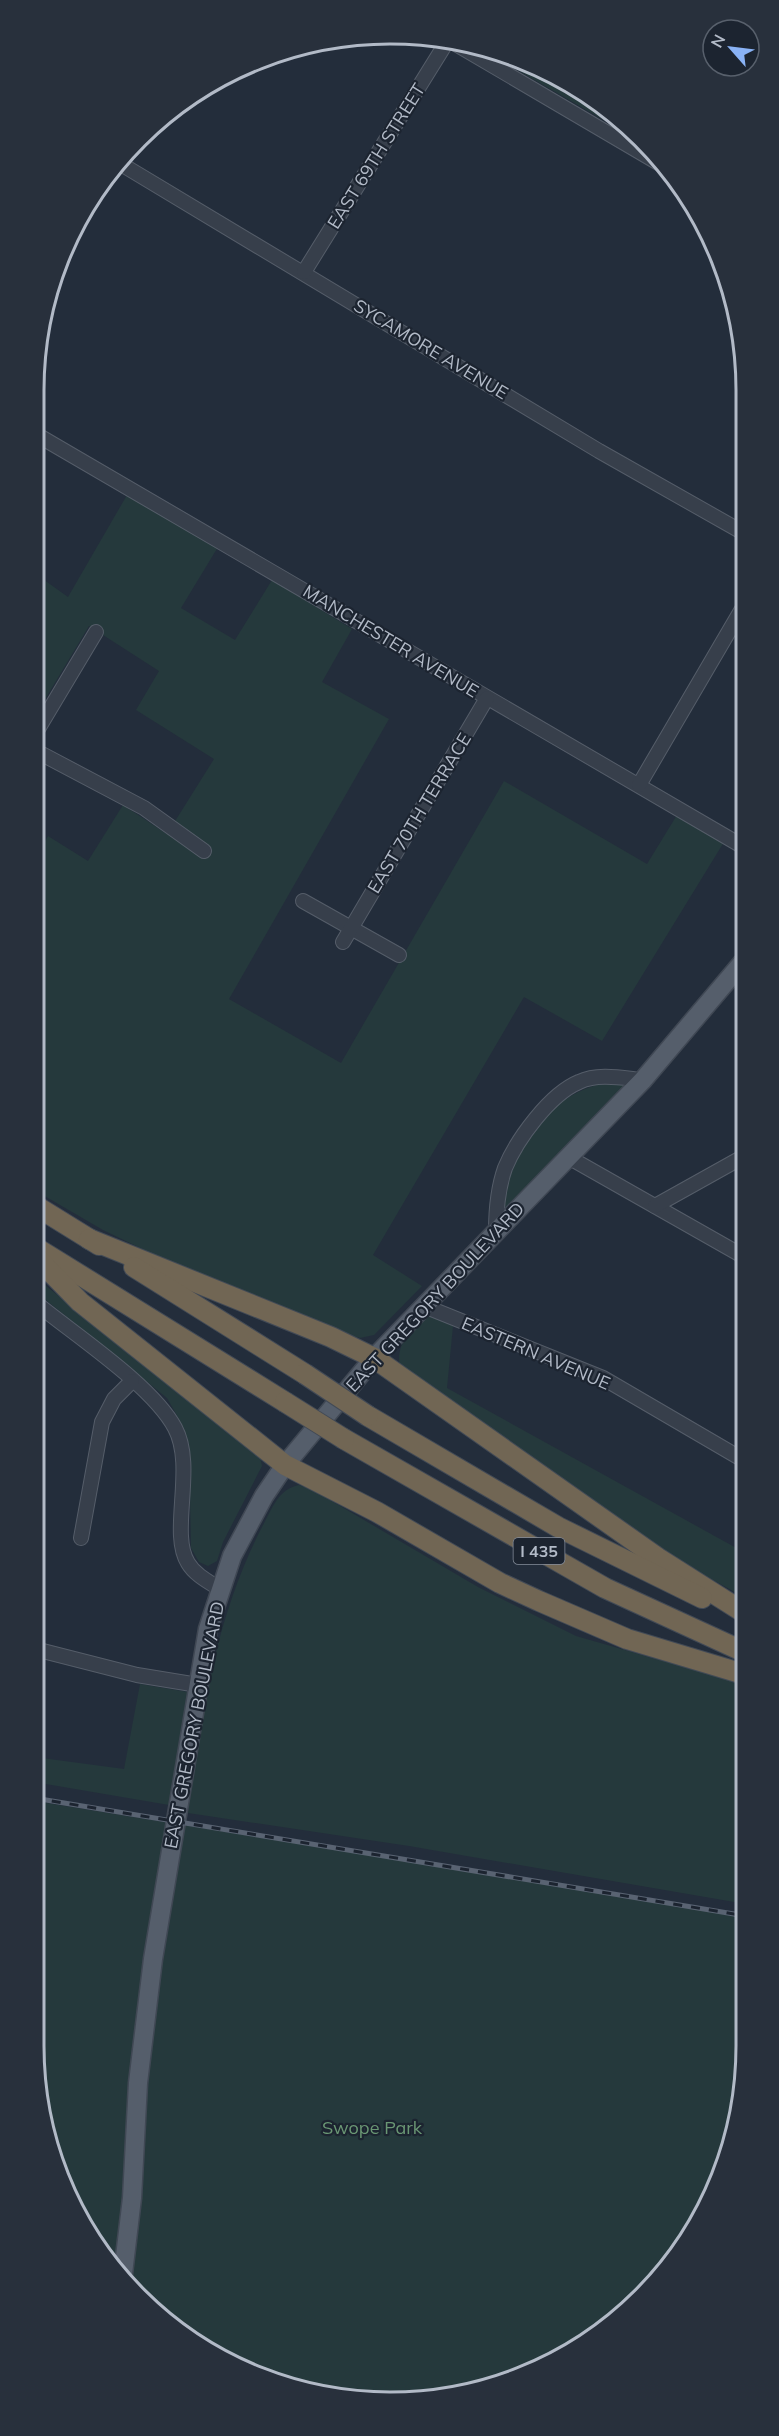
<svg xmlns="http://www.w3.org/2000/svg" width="779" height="2436" font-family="Mulish,sans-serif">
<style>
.green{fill:#25393c}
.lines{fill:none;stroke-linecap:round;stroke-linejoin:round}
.minor-casing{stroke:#555d69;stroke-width:16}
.major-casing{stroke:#404854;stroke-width:21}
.highway-casing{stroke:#424a56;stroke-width:22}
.minor{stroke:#373f4b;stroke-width:14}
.major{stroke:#555e6b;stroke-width:18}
.highway{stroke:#716654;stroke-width:20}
.rail-casing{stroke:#596372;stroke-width:5}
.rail{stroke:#1c2430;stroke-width:3;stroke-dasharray:9;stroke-linecap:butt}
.highway-bridge-casing{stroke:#424a56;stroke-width:22;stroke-linecap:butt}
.highway-bridge{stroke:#716654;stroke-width:20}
.labels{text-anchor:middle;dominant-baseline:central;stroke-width:4.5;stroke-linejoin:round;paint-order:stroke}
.shield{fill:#1c2430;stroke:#858d9a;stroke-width:1.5}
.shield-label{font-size:16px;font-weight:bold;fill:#b2bac7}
.street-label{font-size:18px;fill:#b2bac7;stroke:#1c2430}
.park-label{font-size:18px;fill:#6a9774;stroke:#1c2430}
.rim{fill:none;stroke:#b2bac7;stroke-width:3}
</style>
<rect width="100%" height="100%" fill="#232d3b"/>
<g class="green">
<path d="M478 47 568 81 645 144Z"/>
<path d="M127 495 218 547 181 608 235 640 272 580 352 629 322 682 389 719 229 999 341 1063 504 781 647 864 677 815 724 842 602 1041 524 997 373 1255 422 1286 374 1335 360 1338 343 1334 159 1257 103 1230 36 1191 38 853 48 836 88 861 123 805 167 834 214 759 136 710 159 671 89 626 38 711 39 537 43 542 40 577 68 597Z"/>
<path d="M613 1082 626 1084 627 1089 501 1215C503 1203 503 1190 507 1179 523 1131 562 1087 613 1082Z"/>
<path d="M36 1278 245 1443 260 1457 262 1466 223 1542 217 1561 208 1566 199 1562 191 1548 189 1444 179 1419 167 1398 36 1292Z"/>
<path d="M427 1315 453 1326 447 1388 740 1550V1595L645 1542 400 1368C395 1342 411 1333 427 1315Z"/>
<path d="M299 1485 313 1490 478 1587 576 1636 740 1683V1903L409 1846 188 1813C201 1714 216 1616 262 1527 272 1509 278 1489 299 1485Z"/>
<path d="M140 1684 188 1692 169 1805 34 1782V1757L124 1769Z"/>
<path d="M34 1801 740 1915 739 2116 686 2244 606 2330 482 2391 343 2400 232 2366 122 2282 60 2183 33 2047Z"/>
</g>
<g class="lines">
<g class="minor-casing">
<g id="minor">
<path d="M449 40 667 168"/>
<path d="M121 164 599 451 742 532"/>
<path d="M304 272 448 40"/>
<path d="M39 436 742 846"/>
<path d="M38 729 96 632"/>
<path d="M38 752 144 808 204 851"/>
<path d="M639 785 742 609"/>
<path d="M303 901 399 955"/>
<path d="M343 942 487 698"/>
<path d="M570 1158 741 1255"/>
<path d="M655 1206 741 1158"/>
<path d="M496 1231C496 1210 498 1188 505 1168 517 1139 550 1094 579 1082 598 1073 622 1078 643 1080"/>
<path d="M36 1303C75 1335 153 1386 175 1428 196 1467 169 1533 188 1563 195 1575 209 1582 220 1589"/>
<path d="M424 1306 603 1378 740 1458"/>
<path d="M81 1538 102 1422 114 1399 132 1381"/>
<path d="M35 1649 137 1675 198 1685"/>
</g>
</g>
<g class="major-casing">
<path id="major" d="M122 2282 132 2198 138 2083 153 1959 208 1629 232 1556 264 1496 285 1465 374 1358 643 1080 742 963"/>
</g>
<g class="highway-casing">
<g id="highway">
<path d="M36 1206 99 1245"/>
<path d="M89 1239 331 1337 374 1358 658 1558 740 1610"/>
<path d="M38 1249 285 1402"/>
<path d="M36 1257 80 1302 285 1465 377 1512 500 1583 539 1601 627 1639 740 1673"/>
<path d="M134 1267 305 1374"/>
<path d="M368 1416 558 1527 702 1598"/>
<path d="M344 1439 605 1588 740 1650"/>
</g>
</g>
<use href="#minor" class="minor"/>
<use href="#major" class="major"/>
<use href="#highway" class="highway"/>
<g class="rail-casing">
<path id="rail" d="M34 1798 740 1915"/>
</g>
<use href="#rail" class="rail"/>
<g class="highway-bridge-casing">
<g id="highway-bridge">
<path d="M305 1374 368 1416"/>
<path d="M285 1402 344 1439"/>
</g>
</g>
<use href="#highway-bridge" class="highway-bridge"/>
</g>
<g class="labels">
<rect class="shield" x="513.5" y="1538" width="51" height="26" rx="4.5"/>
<g class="shield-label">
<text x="539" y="1551">I 435</text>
</g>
<g class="street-label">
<text transform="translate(376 156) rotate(-58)">EAST 69TH STREET</text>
<text transform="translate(431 349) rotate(31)">SYCAMORE AVENUE</text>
<text transform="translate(391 641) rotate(31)">MANCHESTER AVENUE</text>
<text transform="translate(419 813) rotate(-59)">EAST 70TH TERRACE</text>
<text transform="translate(435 1297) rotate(-47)">EAST GREGORY BOULEVARD</text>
<text transform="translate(536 1353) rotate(23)">EASTERN AVENUE</text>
<text transform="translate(194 1725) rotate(-79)">EAST GREGORY BOULEVARD</text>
</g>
<g class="park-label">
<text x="372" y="2127">Swope Park</text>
</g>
</g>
<path d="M0 0H779V2436H0ZM390 44H390A346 346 0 0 1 736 390V2046A346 346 0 0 1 390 2392H390A346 346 0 0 1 44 2046V390A346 346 0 0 1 390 44Z" fill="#28303c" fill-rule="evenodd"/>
<path class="rim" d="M390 44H390A346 346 0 0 1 736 390V2046A346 346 0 0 1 390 2392H390A346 346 0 0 1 44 2046V390A346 346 0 0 1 390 44Z"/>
<g transform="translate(731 48) rotate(298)"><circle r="28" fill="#1c2430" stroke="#58606c" stroke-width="1.5"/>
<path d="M0-4.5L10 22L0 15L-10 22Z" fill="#89b2f5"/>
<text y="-9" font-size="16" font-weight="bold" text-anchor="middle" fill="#b2bac7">N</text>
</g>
</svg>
